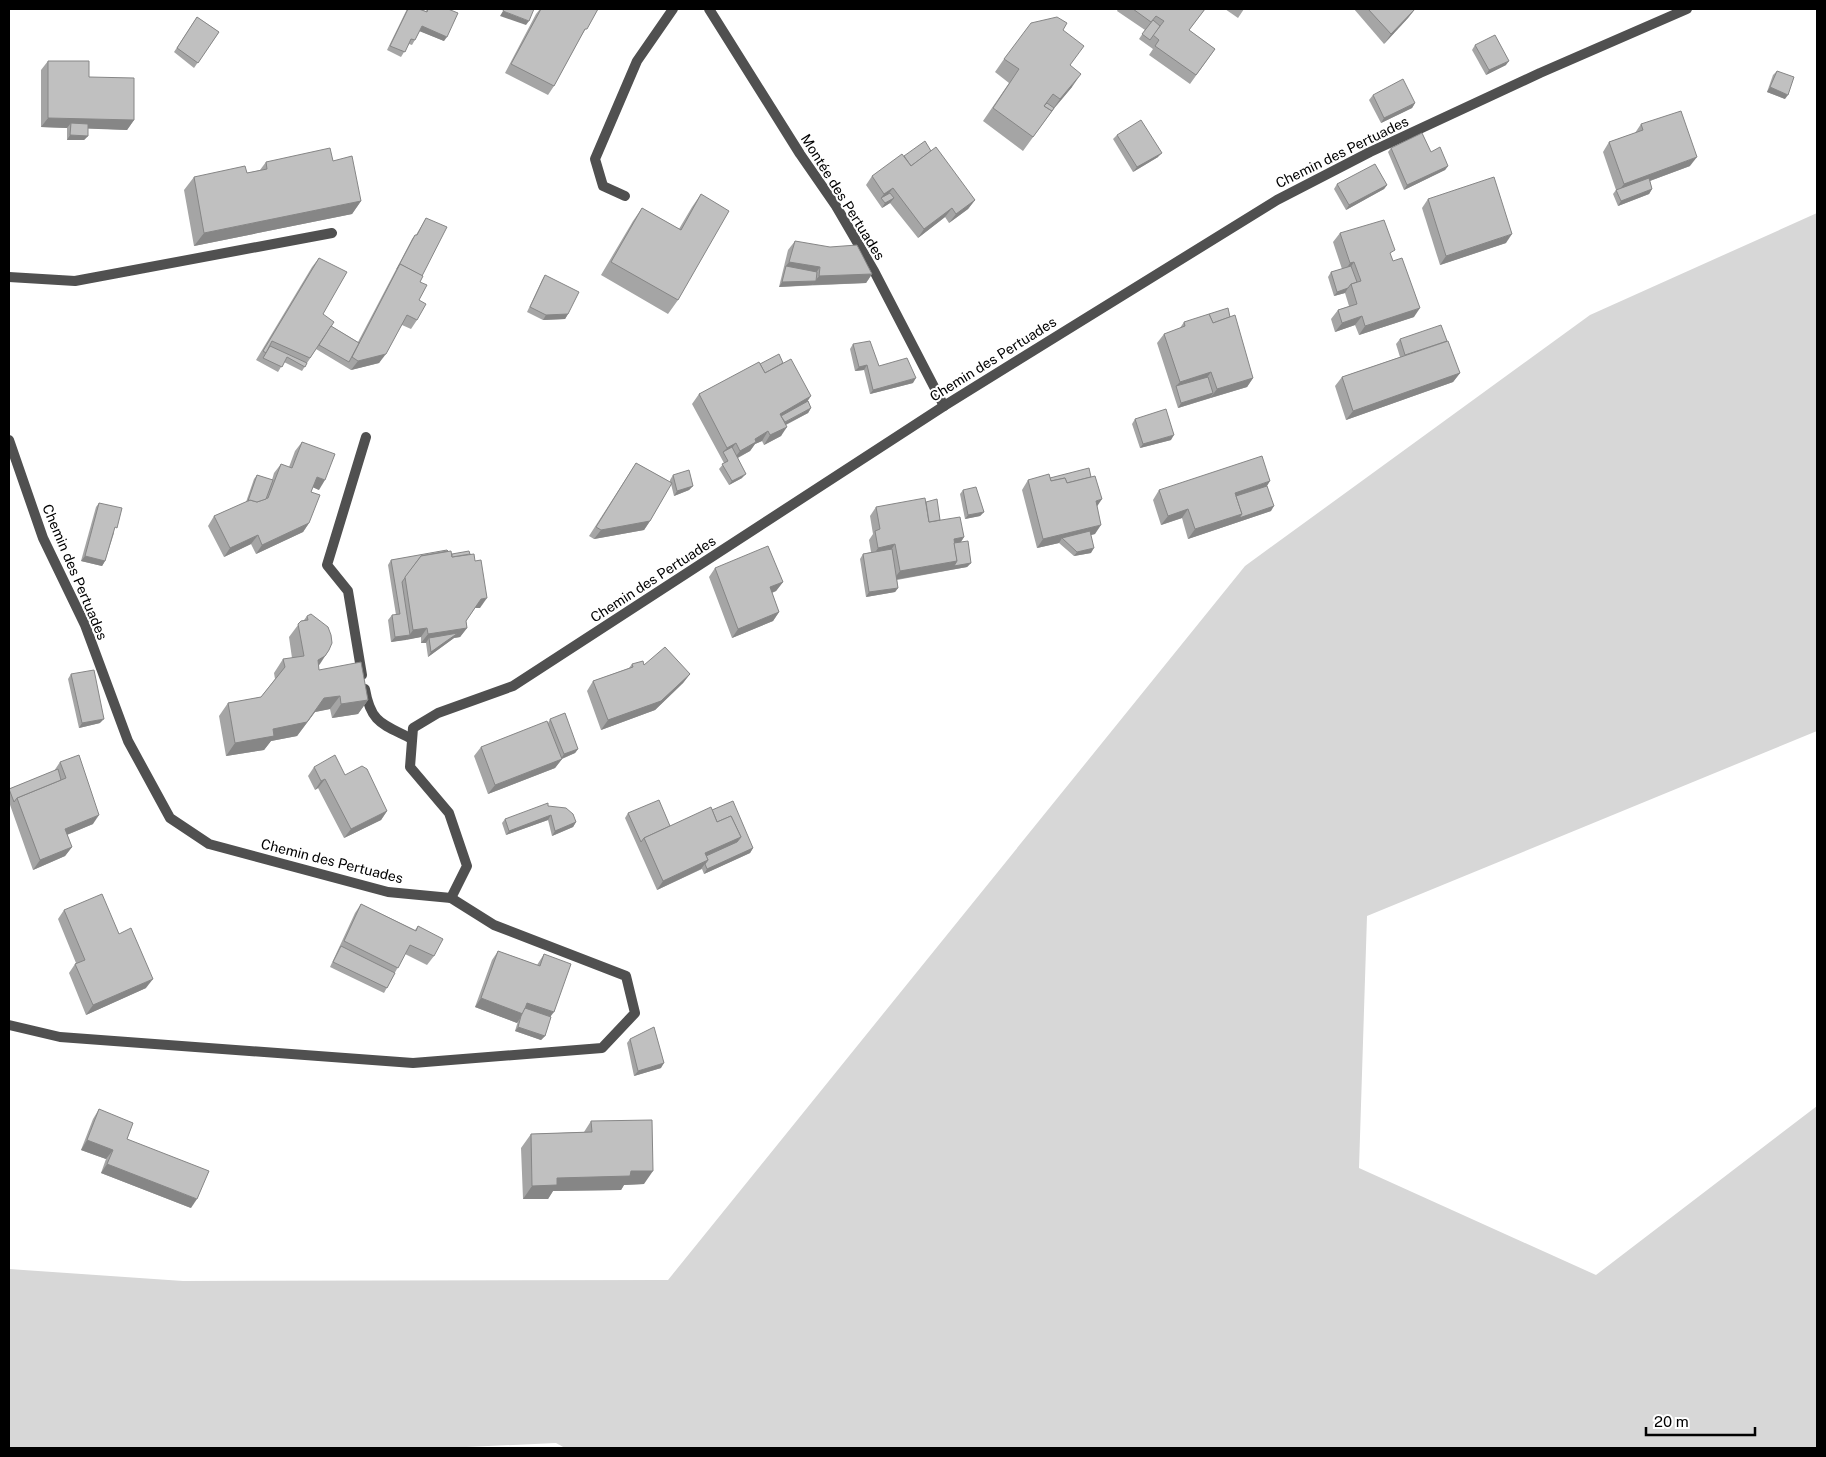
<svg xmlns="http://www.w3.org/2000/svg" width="1826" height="1457" font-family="'Public Sans',sans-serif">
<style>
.green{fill:#d7d7d7}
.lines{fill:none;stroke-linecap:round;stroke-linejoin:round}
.lane{stroke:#505050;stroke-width:10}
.street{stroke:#505050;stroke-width:10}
.wall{fill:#a5a5a5}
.shaded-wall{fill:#868686}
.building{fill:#c0c0c0;stroke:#868686}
.labels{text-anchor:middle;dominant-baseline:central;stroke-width:4;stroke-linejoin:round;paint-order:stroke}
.street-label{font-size:14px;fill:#000;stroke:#fff}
</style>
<rect width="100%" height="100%" fill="#fff"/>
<path class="green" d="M1817 213V731L1367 916 1359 1168 1596 1275 1817 1106V1448H565L556 1443 444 1448H9V1269L183 1281 668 1280 1245 566 1590 315Z"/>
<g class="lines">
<g class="lane">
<path d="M625 196 603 186 595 159 637 61 673 9"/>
<path d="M9 277 75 281 332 233"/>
<path d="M362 675 348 591 327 565 366 437"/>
<path d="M365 689C371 724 383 724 412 739"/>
<path d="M9 1025 60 1037 413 1063 602 1048 635 1013 626 976 494 925 451 898"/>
</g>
<g class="street">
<path d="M709 9 800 154 836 206 874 271 944 406"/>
<path d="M9 440 43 538 85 625 128 741 170 818 209 844 388 892 451 898 467 866 449 813 410 767 413 728 438 713 513 686 944 406 1277 200 1370 152 1540 73 1687 9"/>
</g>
</g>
<g class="wall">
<path d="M407 9H419L426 11 427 9H448L444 41 420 31 412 45 409 44 401 57 387 50Z"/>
<path d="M540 9H598L580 38 554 86 548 95 505 73 536 14Z"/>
<path d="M1118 9H1205L1189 30 1215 49 1190 84 1149 55 1153 49 1139 39 1145 30 1117 11Z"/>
<path d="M1225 9H1244L1238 18Z"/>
<path d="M1354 9H1415L1408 18 1384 44Z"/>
<path d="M197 17 219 32 194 68 174 52Z"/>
<path d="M1063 30 1070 65 1072 87 1052 111 1023 151 983 121 1009 83 995 72 1004 59Z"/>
<path d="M1475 45 1506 65 1486 75 1472 50Z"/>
<path d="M48 61 89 77 134 120 127 130 88 128V136L84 140H67V128L41 127V70Z"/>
<path d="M1777 71 1785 99 1767 92 1773 75Z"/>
<path d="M1373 95 1415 103 1412 108 1381 123 1369 100Z"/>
<path d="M1641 124 1690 166 1650 181 1652 189 1649 194 1618 206 1613 194 1616 190 1603 152 1609 142 1635 133Z"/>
<path d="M1117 135 1158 157 1133 172 1113 139Z"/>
<path d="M1391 148 1431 152 1448 166 1445 170 1404 190 1388 152Z"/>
<path d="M931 151 975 200 968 209 949 223 945 217 918 238 890 203 882 208 866 185 872 176 904 156Z"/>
<path d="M333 161 361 201 352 214 194 246 184 190 194 177 247 173 260 170 266 162Z"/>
<path d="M1337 184 1387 185 1384 189 1346 210 1334 189Z"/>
<path d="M701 194 678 300 668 314 601 275 633 221 642 208 679 229 692 207Z"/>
<path d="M1428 199 1506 243 1440 265 1422 208Z"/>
<path d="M426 218 422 276 420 282 417 320 411 329 402 325 379 363 351 370 316 349 302 371 284 362 278 372 256 360 312 267 319 258 323 314 331 326 358 342 412 239 415 235H416Z"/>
<path d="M1340 233 1391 256 1414 317 1359 335 1355 325 1335 332 1331 319 1338 310 1349 306 1345 293 1334 296 1328 277 1331 272 1342 269 1333 242Z"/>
<path d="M795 241 872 274 866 283 779 287 788 250Z"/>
<path d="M545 275 568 314 565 319 543 320 527 312 542 280Z"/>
<path d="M1184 322 1253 378 1247 387 1178 408 1157 343 1164 334 1180 328Z"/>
<path d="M1400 339 1460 373 1453 382 1346 420 1335 386 1342 377 1400 357 1396 344Z"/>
<path d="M853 344 879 366 913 383 870 394 864 370 855 371 850 349Z"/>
<path d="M783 363 808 401 811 408 808 413 786 425 781 436 764 445 762 441 755 444 750 451 738 458 742 478 729 485 719 469 724 463 692 404 699 394 760 364Z"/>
<path d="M1135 419 1171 440 1140 448 1132 424Z"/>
<path d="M302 442 319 490 313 487 311 492 309 523 303 532 256 554 251 544 224 557 208 526 214 516 246 502 254 479 257 475 272 480 274 473 281 464 289 467 295 451Z"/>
<path d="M636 463 670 482V480L673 475 693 486 689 490 674 496 671 484 650 521 644 530 594 539 589 536Z"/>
<path d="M1050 478 1097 507 1095 534 1091 535V553L1074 556 1059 543 1037 548 1022 490 1028 480Z"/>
<path d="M1267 486 1271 511 1188 539 1182 518 1161 525 1153 500 1159 490Z"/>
<path d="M963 490 984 512 980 516 965 519 960 494Z"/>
<path d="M926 502 940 520 964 537 961 542 971 563 967 567 897 580 898 588 895 592 866 597 860 559 863 554 871 552 869 540 873 534 870 516 876 507Z"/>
<path d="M99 503 114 533 105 561 102 566 81 561 96 507Z"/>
<path d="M448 551 452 554 480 608H475L466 621 467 628 460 637 454 638 428 657 426 643H421V637L391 642 388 620 392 615H396L388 565 391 560Z"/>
<path d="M715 568 783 582 776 591 772 593 779 612 773 621 732 638 709 577Z"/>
<path d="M307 616 319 670 368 700 358 714 332 718 330 709 315 712 297 736 271 741 264 750 226 756 219 716 228 703 261 697 275 679 274 673 283 659 292 658 289 637 301 621 304 620Z"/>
<path d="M632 664 644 665 690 674 683 683 655 710 601 730 587 691 593 681 629 668Z"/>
<path d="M71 674 100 723 79 728 68 679Z"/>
<path d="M550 719 578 749 575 753 562 759 555 768 488 794 474 756 481 747 548 723Z"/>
<path d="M60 762 93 824 67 835 72 847 65 856 33 870 9 802V789L54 771Z"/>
<path d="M314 767 345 775 387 811 381 820 344 838 318 788 315 790 308 776Z"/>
<path d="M548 806 576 822 573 827 552 836 548 820 506 835 502 823 505 819Z"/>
<path d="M712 810 753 848 750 853 704 874 702 869 657 890 625 818 628 813 670 826Z"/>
<path d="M361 904 415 930 418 926 434 956 427 965 405 954 384 993 330 967 355 913Z"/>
<path d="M64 910 119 934 146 988 86 1015 69 973 75 964 76 963 58 919Z"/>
<path d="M498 951 537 965 544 954 551 1017 545 1036 541 1040 515 1031 518 1021 517 1023 475 1007 492 960Z"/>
<path d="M630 1039 661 1068 634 1076 627 1043Z"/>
<path d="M99 1109 191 1208 101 1173 106 1159 81 1150 93 1119Z"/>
<path d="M591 1121 644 1184 624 1185 621 1190 553 1191 548 1199H523L521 1148 531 1134 584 1132Z"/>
</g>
<g class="shaded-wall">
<path d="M1415 9 1408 18 1384 44 1391 34Z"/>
<path d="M503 11 529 21 526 25 500 16Z"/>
<path d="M422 26 447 37 444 41 419 31Z"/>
<path d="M1509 61 1506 65 1486 75 1489 70Z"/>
<path d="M1081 74 1072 87 1050 113 1060 99Z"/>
<path d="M1770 87 1788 95 1785 99 1767 92Z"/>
<path d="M1415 103 1412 108 1381 123 1384 118Z"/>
<path d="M48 118 134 120 127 130 70 128 71 123 67 128 41 127Z"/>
<path d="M70 135 88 136 84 140H67Z"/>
<path d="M1162 153 1158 157 1133 172 1137 167Z"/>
<path d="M1697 157 1690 166 1617 193 1624 184Z"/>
<path d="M1448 166 1445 170 1404 190 1407 185Z"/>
<path d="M1387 185 1384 189 1346 210 1349 205Z"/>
<path d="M893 188 886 197 881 198 884 194Z"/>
<path d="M1652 189 1649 194 1618 206 1621 201Z"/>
<path d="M894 198 890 203 882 208 885 203Z"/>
<path d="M975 200 968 209 949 223 956 214Z"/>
<path d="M361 201 352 214 194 246 204 233Z"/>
<path d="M952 208 945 217 918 238 924 229Z"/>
<path d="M1512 234 1506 243 1440 265 1446 256Z"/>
<path d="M789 262 820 267 814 276 786 266Z"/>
<path d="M1354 262 1348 271 1344 272 1350 263Z"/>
<path d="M872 274 866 283 812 285 819 276Z"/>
<path d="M816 281 812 285 779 287 782 282Z"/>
<path d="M1348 288 1345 293 1334 296 1337 292Z"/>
<path d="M1420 308 1414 317 1359 335 1365 326Z"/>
<path d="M568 314 565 319 543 320 546 315Z"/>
<path d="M1362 316 1355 325 1335 332 1342 323Z"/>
<path d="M386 354 379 363 351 370 358 361Z"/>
<path d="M867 365 864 370 855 371 859 367Z"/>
<path d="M1211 372 1204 382 1176 386 1180 382Z"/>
<path d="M1460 373 1453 382 1346 420 1353 411Z"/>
<path d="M916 378 913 383 870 394 873 390Z"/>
<path d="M1253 378 1247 387 1210 398 1217 389Z"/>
<path d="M1213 393 1210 398 1178 408 1181 403Z"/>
<path d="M811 396 805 405 778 420 780 414Z"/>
<path d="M811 408 808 413 777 429 781 425Z"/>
<path d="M787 427 781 436 764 445 770 435Z"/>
<path d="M768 431 762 441 755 444 750 451 733 460 740 451 755 439Z"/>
<path d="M1174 435 1171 440 1140 448 1143 444Z"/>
<path d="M736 443 729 452H723L727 448Z"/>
<path d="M746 474 742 478 729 485 732 481Z"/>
<path d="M317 477 325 480 319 490 310 486Z"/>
<path d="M1270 481 1264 491 1232 498 1235 493Z"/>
<path d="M693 486 689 490 674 496 677 491Z"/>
<path d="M1102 499 1096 508V501Z"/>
<path d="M1274 506 1271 511 1188 539 1195 529 1242 514Z"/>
<path d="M1188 509 1182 518 1161 525 1168 516Z"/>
<path d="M984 512 980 516 965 519 968 515Z"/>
<path d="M650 521 644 530 594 539 601 530Z"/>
<path d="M309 523 303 532 256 554 262 545Z"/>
<path d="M1101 525 1095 534 1065 541 1062 538 1059 543 1037 548 1043 539Z"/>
<path d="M258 535 251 544 224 557 230 548Z"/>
<path d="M964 537 958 546 951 547 954 539Z"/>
<path d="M895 544 889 553 872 557 878 548Z"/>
<path d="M1094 548 1091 553 1074 556 1077 552Z"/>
<path d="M85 556 105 561 102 566 81 561Z"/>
<path d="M957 561 971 563 967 567 893 580 900 571Z"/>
<path d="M783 582 776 591 763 596 770 587Z"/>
<path d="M898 588 895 592 866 597 869 592Z"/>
<path d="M487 598 480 608H474L481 599Z"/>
<path d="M779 612 773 621 732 638 738 629Z"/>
<path d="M427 628 421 637 406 640 413 630Z"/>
<path d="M467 628 460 637 454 638 428 657 431 652 429 638 426 643H421L428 634Z"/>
<path d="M410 635 406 640 391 642 395 637Z"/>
<path d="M329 650 320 664 315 670 318 660Z"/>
<path d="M690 674 683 683 655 710 601 730 608 720Z"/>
<path d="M340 696 330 709 315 712 297 736 271 741 264 750 226 756 235 743 273 729 324 698Z"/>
<path d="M368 700 358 714 332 718 341 704Z"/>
<path d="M104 719 100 723 79 728 82 723Z"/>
<path d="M578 749 575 753 561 759 564 754Z"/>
<path d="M562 759 555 768 488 794 495 785Z"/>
<path d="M325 779 318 788 315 790 321 781Z"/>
<path d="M387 811 381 820 344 838 351 829Z"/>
<path d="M99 815 93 824 59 838 65 829Z"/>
<path d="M551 815 548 820 506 835 509 831Z"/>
<path d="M576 822 573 827 552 836 555 831Z"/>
<path d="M741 837 734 847 703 860 705 853Z"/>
<path d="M72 847 65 856 33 870 40 860Z"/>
<path d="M753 848 750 853 704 874 707 869Z"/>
<path d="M708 860 701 869 657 890 663 881Z"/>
<path d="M153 979 146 988 86 1015 93 1005Z"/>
<path d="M481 998 523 1014 517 1023 475 1007Z"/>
<path d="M527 1003 554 1012 547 1021 523 1013Z"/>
<path d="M518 1027 545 1036 541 1040 515 1031Z"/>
<path d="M664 1063 661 1068 634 1076 638 1071Z"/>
<path d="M87 1140 113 1150 106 1159 81 1150Z"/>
<path d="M107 1164 197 1199 191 1208 101 1173Z"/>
<path d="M631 1171H653L644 1184 624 1185 621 1190 553 1191 548 1199H523L532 1186 557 1178Z"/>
</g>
<g class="building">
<path d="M408 9H419L427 12 428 9H448L458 13 447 37 422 26 415 40 411 39 405 52 390 46Z"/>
<path d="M504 9H534L529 21 503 11Z"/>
<path d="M541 9H598L587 29H585L554 86 511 64Z"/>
<path d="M1133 9H1205L1189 30 1215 49 1196 75 1155 46 1159 40 1153 35 1164 21 1156 16 1151 22Z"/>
<path d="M1368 9H1415L1391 34Z"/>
<path d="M197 17 219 32 198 63 177 48Z"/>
<path d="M1057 17 1067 23 1063 30 1084 46 1070 65 1081 74 1060 99 1053 94 1044 106 1052 111 1033 137 993 108 1019 69 1004 59 1031 23Z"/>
<path d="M1153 20 1160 26 1150 40 1142 34Z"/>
<path d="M1495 35 1509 61 1489 70 1475 45Z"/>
<path d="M48 61H89V77L134 78V120L48 118Z"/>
<path d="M1777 71 1794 77 1788 95 1770 87Z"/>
<path d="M1403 79 1415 103 1384 118 1373 95Z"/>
<path d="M1047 103 1054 108 1052 111 1044 106Z"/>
<path d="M1681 111 1697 157 1624 184 1609 142 1643 130 1641 124Z"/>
<path d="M1141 120 1162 153 1137 167 1117 135Z"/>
<path d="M71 123 88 124V136L70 135Z"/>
<path d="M1422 133 1431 152 1440 147 1448 166 1407 185 1391 148Z"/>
<path d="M925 141 931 151 911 166 904 156Z"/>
<path d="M936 147 975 200 956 214 952 208 924 229 893 188 884 194 872 176 902 154 911 166Z"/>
<path d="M330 148 333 161 352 156 361 201 204 233 194 177 245 166 247 173 267 169 266 162Z"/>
<path d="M1375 164 1387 185 1349 205 1337 184Z"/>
<path d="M1494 177 1512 234 1446 256 1428 199Z"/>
<path d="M1649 178 1652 189 1621 201 1616 190Z"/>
<path d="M890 193 894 198 885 203 881 198Z"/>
<path d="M701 194 729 211 678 300 611 262 642 208 681 230Z"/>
<path d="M426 218 447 227 422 276 400 264 397 269 415 235H417Z"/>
<path d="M1384 220 1395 250 1390 253 1393 261 1402 258 1420 308 1365 326 1362 316 1342 323 1338 310 1357 304 1351 284 1361 281 1354 262 1350 263 1340 233Z"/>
<path d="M795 241 830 247 857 245 872 274 819 276 820 267 789 262Z"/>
<path d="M319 258 347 272 323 314 334 322 310 358 272 341 266 353 263 351Z"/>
<path d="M400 264 423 276 420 282 427 285 419 300 426 304 417 320 407 315 386 354 358 361 352 357Z"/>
<path d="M786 266 817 272 816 281 782 282Z"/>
<path d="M1351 266 1357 282 1351 284 1348 288 1337 292 1331 272Z"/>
<path d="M545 275 579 292 568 314 546 315 530 307Z"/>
<path d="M1228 308 1230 317 1213 323 1209 314Z"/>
<path d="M1209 314 1213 323 1235 315 1253 378 1217 389 1211 372 1180 382 1164 334 1185 326 1184 322Z"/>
<path d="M1441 325 1447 341 1405 355 1400 339Z"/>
<path d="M331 326 359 343 349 362 319 345Z"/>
<path d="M870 341 879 366 907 358 916 378 873 390 867 365 859 367 853 344Z"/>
<path d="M1448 341 1460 373 1353 411 1342 377Z"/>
<path d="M270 346 307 363 305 367 287 357 282 367 263 358Z"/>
<path d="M779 354 783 363 765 373 760 364Z"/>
<path d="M791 359 811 396 780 414 787 427 770 435 768 431 755 439 756 442 740 451 736 443 727 448 699 394 759 362 765 373Z"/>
<path d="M1208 377 1213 393 1181 403 1176 386Z"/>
<path d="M808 401 811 408 785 422 781 416Z"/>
<path d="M1166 409 1174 435 1143 444 1135 419Z"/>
<path d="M302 442 335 454 325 480 317 477 311 492 320 495 309 523 262 545 258 535 230 548 214 516 250 500 257 502 268 498 281 464 292 468Z"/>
<path d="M732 447 746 474 732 481 722 464 728 461 723 452Z"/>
<path d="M1262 456 1270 481 1235 493 1242 514 1195 529 1188 509 1168 516 1159 490Z"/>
<path d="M636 463 672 483 650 521 601 530 596 527Z"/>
<path d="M1089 468 1091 477 1067 483 1065 478 1051 481 1050 478Z"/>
<path d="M689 470 693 486 677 491 673 475Z"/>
<path d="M1049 474 1051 481 1065 478 1067 483 1095 476 1102 499 1096 501 1101 525 1043 539 1028 480Z"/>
<path d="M257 475 273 480 266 499 257 502 250 500 248 501Z"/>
<path d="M1267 486 1274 506 1239 518 1242 514 1236 496Z"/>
<path d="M976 487 984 512 968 515 963 490Z"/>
<path d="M925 498 929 522 960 517 964 537 954 539 957 561 900 571 895 544 878 548 875 531 880 529 876 507Z"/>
<path d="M937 499 940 520 929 522 926 502Z"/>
<path d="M99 503 122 508 117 528 115 527 105 561 85 556Z"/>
<path d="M1090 531 1094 548 1077 552 1062 538Z"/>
<path d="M968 541 971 563 954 566 957 561 954 543Z"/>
<path d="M768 546 783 582 770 587 779 612 738 629 715 568Z"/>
<path d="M892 549 898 588 869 592 863 554Z"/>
<path d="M447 550 448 551 421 556 402 582 410 635 395 637 392 615 400 614 391 560Z"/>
<path d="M451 551 452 557 474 554 475 561 481 560 487 598 481 599 466 621 467 628 428 634 427 628 413 630 405 577 421 556Z"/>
<path d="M469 551 470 554 452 557V554Z"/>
<path d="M311 614 328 627 331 635 332 643 329 650 325 656 318 660 319 670 361 662 368 700 341 704 340 696 324 698 307 722 273 729 274 736 235 743 228 703 261 697 285 667 283 659 304 656 298 624 301 621 308 620 307 616Z"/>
<path d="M458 633 445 642 431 652 429 638Z"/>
<path d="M665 647 690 674 661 701 608 720 593 681 633 667 632 664 643 661 644 665Z"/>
<path d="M94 670 104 719 82 723 71 674Z"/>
<path d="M565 713 578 749 564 754 550 719Z"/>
<path d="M547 721 562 759 495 785 481 747Z"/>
<path d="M79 755 99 815 65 829 72 847 40 860 17 798 66 778 60 762Z"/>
<path d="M335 755 345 775 362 766 367 769 387 811 351 829 325 779 321 781 314 767Z"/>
<path d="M58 769 61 780 17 798 14 802 9 789Z"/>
<path d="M659 800 670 826 644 838 641 842 628 813Z"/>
<path d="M733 801 753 848 707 869 705 864 708 860 706 856 737 842 741 837 731 816 717 822 712 810Z"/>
<path d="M548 803V806L566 808 573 814 576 822 555 831 551 815 509 831 505 819Z"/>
<path d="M711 807 717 822 731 816 741 837 705 853 708 860 663 881 644 838Z"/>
<path d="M102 894 119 934 131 928 153 979 93 1005 75 964 85 960 64 910Z"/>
<path d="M361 904 416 931 418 926 443 939 434 956 410 945 398 968 344 941Z"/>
<path d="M341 946 395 973 387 988 333 962Z"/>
<path d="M498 951 540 966 544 954 571 964 554 1012 527 1003 523 1014 481 998Z"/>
<path d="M525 1008 551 1017 545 1036 518 1027 521 1016Z"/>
<path d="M654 1027 664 1063 638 1071 630 1039Z"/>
<path d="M99 1109 133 1123 127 1139 209 1171 197 1199 107 1164 113 1150 87 1140Z"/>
<path d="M652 1120 653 1171H631L630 1176 557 1178V1185L532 1186 531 1134 592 1132 591 1121Z"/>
</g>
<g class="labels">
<g class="street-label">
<text transform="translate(1342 152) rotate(-26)">Chemin des Pertuades</text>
<text transform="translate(843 197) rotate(58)">Montée des Pertuades</text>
<text transform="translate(993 359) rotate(-32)">Chemin des Pertuades</text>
<text transform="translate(75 572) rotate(67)">Chemin des Pertuades</text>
<text transform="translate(653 579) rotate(-33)">Chemin des Pertuades</text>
<text transform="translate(332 861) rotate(14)">Chemin des Pertuades</text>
</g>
</g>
<rect width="1826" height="1457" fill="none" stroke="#000000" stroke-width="20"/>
<path d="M1646 1427v8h109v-8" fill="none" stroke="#000000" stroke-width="2.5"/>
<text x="1654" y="1427" font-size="15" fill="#000000" stroke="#ffffff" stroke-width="4" paint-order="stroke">20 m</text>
</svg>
